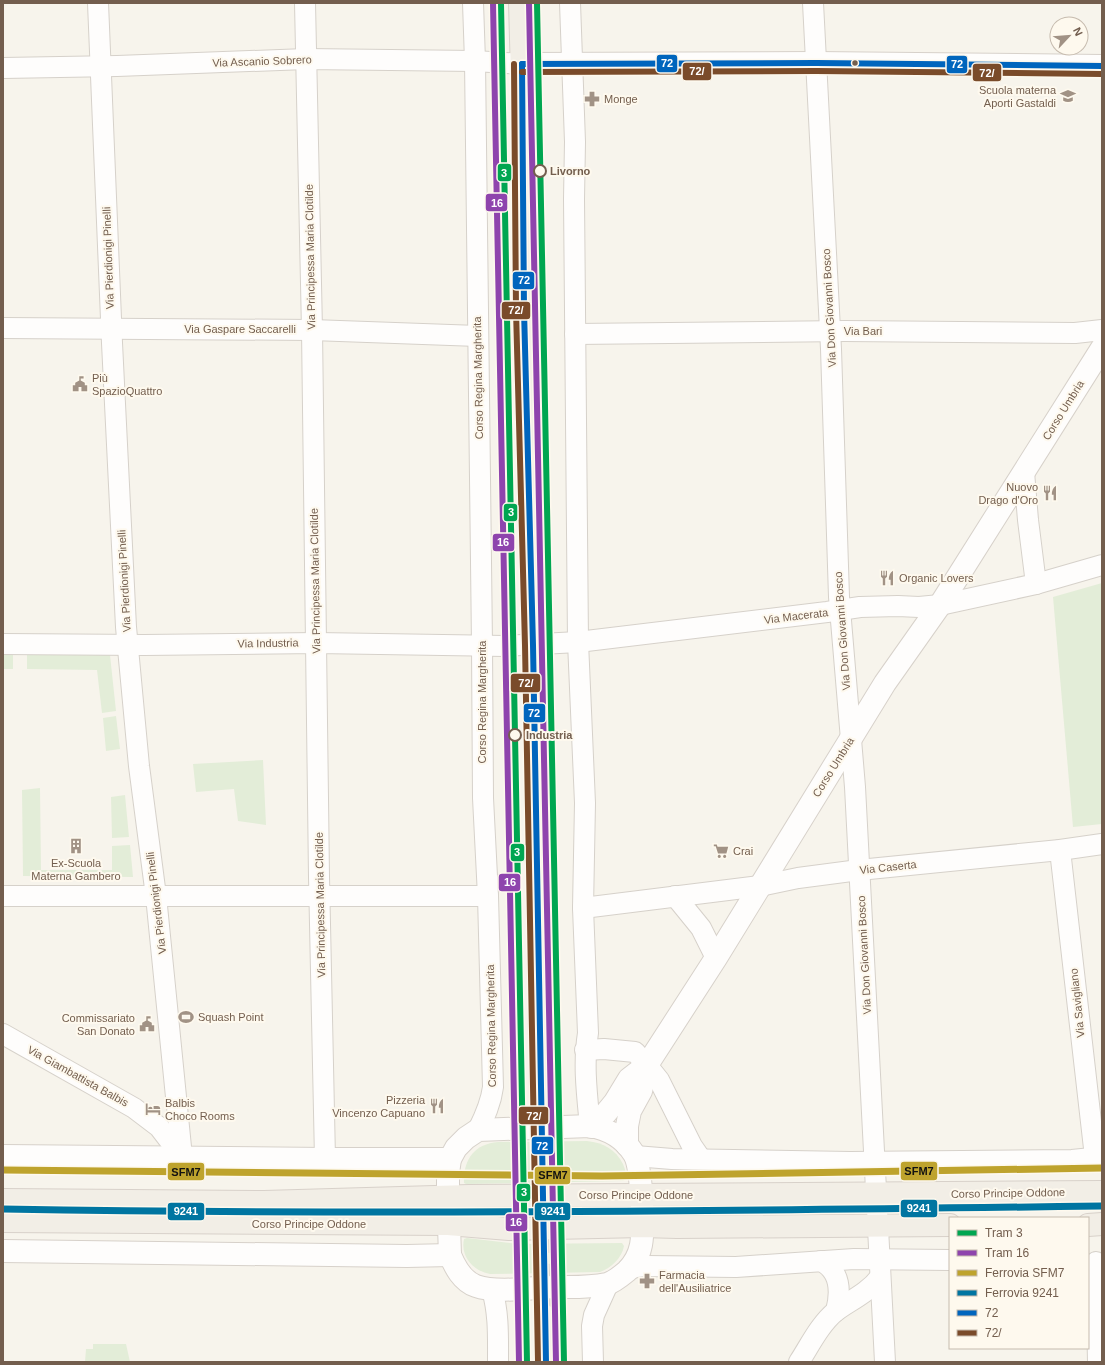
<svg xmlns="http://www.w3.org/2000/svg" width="1105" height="1365" font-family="Arial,sans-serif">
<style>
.green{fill:#e3edd8}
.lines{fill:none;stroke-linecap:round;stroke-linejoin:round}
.primary-tunnel{stroke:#d6cec4;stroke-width:22;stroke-dasharray:22 11;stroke-linecap:butt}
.street-casing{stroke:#d6d1ca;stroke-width:22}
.secondary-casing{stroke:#d7d1ca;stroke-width:24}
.primary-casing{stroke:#d8d1ca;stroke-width:24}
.street{stroke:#fefdfc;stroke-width:20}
.secondary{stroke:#fefdfc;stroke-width:22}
.primary{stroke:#f2eee6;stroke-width:22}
.bus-1-casing{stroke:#fef9ee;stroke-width:9}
.bus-2-casing{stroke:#fef9ee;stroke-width:9}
.bus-1{stroke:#0065bd;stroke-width:6}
.bus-2{stroke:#7a4b2a;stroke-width:6}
.rail-1-casing{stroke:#fef9ee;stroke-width:10}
.rail-2-casing{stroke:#fef9ee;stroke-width:10}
.rail-1{stroke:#bea32d;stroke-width:7}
.rail-2{stroke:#0075a1;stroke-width:7}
.tram-1-casing{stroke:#fef9ee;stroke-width:9}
.tram-2-casing{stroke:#fef9ee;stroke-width:9}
.tram-1{stroke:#00a651;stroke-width:6}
.tram-2{stroke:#8e44ad;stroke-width:6}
.bus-dot{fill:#735e4e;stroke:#fef9ee;stroke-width:1.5}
.stop-dot{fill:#fef9ee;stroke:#735e4e;stroke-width:2}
.labels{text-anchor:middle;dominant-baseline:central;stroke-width:4;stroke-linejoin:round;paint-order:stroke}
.street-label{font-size:11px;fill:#735e4e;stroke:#fef9ee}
.poi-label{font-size:11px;fill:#735e4e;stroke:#fef9ee;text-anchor:start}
.stop-label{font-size:11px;font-weight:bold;fill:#735e4e;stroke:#fef9ee;text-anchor:start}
.line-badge{stroke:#fef9ee;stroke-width:1.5}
.badge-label{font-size:11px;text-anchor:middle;font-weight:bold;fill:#fff}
.pale-badge-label{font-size:11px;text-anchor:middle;font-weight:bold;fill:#111}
</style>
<rect width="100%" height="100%" fill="#f7f4ec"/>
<g class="green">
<path d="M1102 583V824L1073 827 1053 597Z"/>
<rect x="3" y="655" width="10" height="14"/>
<path d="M27 655H110L116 711 102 713 97 670 27 669Z"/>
<path d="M116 716 120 749 106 751 103 718Z"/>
<path d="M263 760 266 825 238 821 234 789 196 792 193 764Z"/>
<path d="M40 788 41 870H112V846L130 845 133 877 23 876 22 790Z"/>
<path d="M125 795 129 837 112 838 111 797Z"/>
<path d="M587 1141C604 1143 615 1149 623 1164 625 1169 627 1174 625 1180L623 1181 466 1184 464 1183C463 1160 474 1144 498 1142Z"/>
<path d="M467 1238 518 1244 622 1243 624 1246C622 1258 611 1268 600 1272L490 1274C474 1271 460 1257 464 1239Z"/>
<path d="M93 1344H126L130 1362H85L86 1349H93Z"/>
</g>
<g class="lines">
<path class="primary-tunnel" d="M541 1099 545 1316"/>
<g class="street-casing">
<g id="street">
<path d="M98 3 112 343 126 627 139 766 156 896 182 1157"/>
<path d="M305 3 312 330 319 877 325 1159"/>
<path d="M473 3 475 61 482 645 483 798 488 896 493 1087C491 1103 485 1116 478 1130"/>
<path d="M570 3 575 142 574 199 578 642 585 803 583 908 588 1033C583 1064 587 1095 590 1126"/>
<path d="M813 3 831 349 839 597 855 787 885 1362"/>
<path d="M3 68 117 66 306 59 475 61 522 64"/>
<path d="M3 328 312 330 478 336"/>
<path d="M575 334 845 331 1075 333 1102 330"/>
<path d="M1024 472 1028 520 1036 584"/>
<path d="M3 644 144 645 317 643 505 646 578 642 827 612 860 607 898 606 919 607 940 605 1036 584 1102 565"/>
<path d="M1060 850 1095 1157"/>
<path d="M3 896H488"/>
<path d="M675 896 701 928 716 958"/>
<path d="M583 908 760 886 798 878 859 870 1060 850 1102 844"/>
<path d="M3 1034 134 1108 159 1127 182 1157"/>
<path d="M585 1050 604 1049 635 1052 647 1065 659 1080 692 1146 701 1159"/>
<path d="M635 1156 672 1159 850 1162 1072 1160 1102 1157"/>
<path d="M821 1261C841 1271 841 1292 836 1311"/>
<path d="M1096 1262 1098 1362"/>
<path d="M627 1270 636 1267 646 1266 736 1267 854 1259 950 1260"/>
<path d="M492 1290C499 1313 498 1338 498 1362"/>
<path d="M593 1362 592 1326 594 1315 608 1284"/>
<path d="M799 1362C810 1345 820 1324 836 1311 851 1300 868 1293 880 1277"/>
</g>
</g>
<g class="secondary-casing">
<g id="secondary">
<path d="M522 64 816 63 1102 66"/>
<path d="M590 1126C608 1129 624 1138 634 1154 642 1167 644 1229 641 1245 639 1255 634 1264 627 1271 621 1276 614 1282 607 1284 589 1288 570 1287 552 1287 531 1288 495 1293 476 1286 462 1281 455 1267 450 1255L448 1197V1173L450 1159 456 1148 466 1138 478 1130Z"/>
<path d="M592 1127 606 1113 615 1102 629 1079 647 1065"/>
<path d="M627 1145V1126L630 1111 641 1091 647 1065 716 958 885 683 940 605 1102 348"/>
<path d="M3 1156 325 1159H450"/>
<path d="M3 1251 407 1256 450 1255"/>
</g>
</g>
<g class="primary-casing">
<g id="primary">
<path d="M520 3 524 147V310L533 645 541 1099"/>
<path d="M3 1200 264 1202 469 1196 1102 1192"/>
<path d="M3 1221 448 1224 509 1229 642 1226 677 1227 950 1225"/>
<path d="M1088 1225 1102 1224"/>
<path d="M545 1316 546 1362"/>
</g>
</g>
<use href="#street" class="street"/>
<use href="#secondary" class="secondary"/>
<use href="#primary" class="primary"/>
<g class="bus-1-casing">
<g id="bus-1">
<path d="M522 64 524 310 533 645 546 1362"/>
<path d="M522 64 816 63 1102 66"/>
</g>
</g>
<g class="bus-2-casing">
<g id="bus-2">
<path d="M514 64 516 310 525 645 538 1362"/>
<path d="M522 72 816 71 1102 74"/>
</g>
</g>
<use href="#bus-1" class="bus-1"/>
<use href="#bus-2" class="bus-2"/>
<g class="rail-1-casing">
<path id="rail-1" d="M3 1170 602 1176 1102 1168"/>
</g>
<g class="rail-2-casing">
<path id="rail-2" d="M3 1209C369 1215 736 1211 1102 1206"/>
</g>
<use href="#rail-1" class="rail-1"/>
<use href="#rail-2" class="rail-2"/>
<g class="tram-1-casing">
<g id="tram-1">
<path d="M501 3 527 1362"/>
<path d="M537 3 564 1362"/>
</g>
</g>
<g class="tram-2-casing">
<g id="tram-2">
<path d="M493 3 519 1362"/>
<path d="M529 3 556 1362"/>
</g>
</g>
<use href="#tram-1" class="tram-1"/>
<use href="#tram-2" class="tram-2"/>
</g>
<defs>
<g id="school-bare" transform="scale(1.2)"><path d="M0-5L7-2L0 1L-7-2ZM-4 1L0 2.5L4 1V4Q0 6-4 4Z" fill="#a19285" stroke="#fef9ee" stroke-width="2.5" paint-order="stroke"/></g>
<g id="pharmacy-bare" transform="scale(1.2)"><path d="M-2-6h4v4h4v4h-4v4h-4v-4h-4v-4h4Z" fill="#a19285" stroke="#fef9ee" stroke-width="2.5" paint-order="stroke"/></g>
<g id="civic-bare" transform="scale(1.2)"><path d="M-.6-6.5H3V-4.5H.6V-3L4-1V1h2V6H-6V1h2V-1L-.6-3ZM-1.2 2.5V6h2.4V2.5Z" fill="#a19285" stroke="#fef9ee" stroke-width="2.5" paint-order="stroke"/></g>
<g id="restaurant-bare" transform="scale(1.2)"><path d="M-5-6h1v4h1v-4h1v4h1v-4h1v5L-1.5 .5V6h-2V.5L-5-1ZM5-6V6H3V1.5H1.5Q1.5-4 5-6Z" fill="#a19285" stroke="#fef9ee" stroke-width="2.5" paint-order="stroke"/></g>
<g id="building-bare" transform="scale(1.2)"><path d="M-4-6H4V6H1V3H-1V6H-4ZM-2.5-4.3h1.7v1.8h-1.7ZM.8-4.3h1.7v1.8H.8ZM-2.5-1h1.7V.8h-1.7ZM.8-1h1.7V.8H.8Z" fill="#a19285" stroke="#fef9ee" stroke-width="2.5" paint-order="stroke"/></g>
<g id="supermarket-bare" transform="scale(1.2)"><path d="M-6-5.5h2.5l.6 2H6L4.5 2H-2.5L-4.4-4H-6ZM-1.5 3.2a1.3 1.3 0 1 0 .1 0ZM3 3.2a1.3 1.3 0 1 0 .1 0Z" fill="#a19285" stroke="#fef9ee" stroke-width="2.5" paint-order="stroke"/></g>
<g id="stadium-bare" transform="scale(1.2)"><path d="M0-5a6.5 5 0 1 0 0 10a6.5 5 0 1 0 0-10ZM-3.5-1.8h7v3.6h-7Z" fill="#a19285" stroke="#fef9ee" stroke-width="2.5" paint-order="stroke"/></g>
<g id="hotel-bare" transform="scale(1.2)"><path d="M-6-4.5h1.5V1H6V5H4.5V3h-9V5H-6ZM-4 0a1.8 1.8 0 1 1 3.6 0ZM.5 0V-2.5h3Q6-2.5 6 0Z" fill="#a19285" stroke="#fef9ee" stroke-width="2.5" paint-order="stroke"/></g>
</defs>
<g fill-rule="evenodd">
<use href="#school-bare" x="1068" y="96"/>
<use href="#pharmacy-bare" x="592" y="99"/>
<use href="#civic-bare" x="80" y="384"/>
<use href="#restaurant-bare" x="1050" y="493"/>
<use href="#restaurant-bare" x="887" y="578"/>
<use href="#building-bare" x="76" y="846"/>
<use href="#supermarket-bare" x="721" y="851"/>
<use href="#stadium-bare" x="186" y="1017"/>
<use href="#civic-bare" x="147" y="1024"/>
<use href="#restaurant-bare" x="437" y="1106"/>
<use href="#hotel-bare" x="153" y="1109"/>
<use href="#pharmacy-bare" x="647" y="1281"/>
</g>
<circle class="bus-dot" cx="855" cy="63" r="3.5"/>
<g class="stop-dot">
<circle cx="540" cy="171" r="6"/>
<circle cx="515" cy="735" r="6"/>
</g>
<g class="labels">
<g class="street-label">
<text transform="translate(262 61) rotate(-2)">Via Ascanio Sobrero</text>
<text transform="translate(310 257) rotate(-91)">Via Principessa Maria Clotilde</text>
<text transform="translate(108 258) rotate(-92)">Via Pierdionigi Pinelli</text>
<text transform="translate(829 308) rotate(-93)">Via Don Giovanni Bosco</text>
<text x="240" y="329">Via Gaspare Saccarelli</text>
<text x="863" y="331">Via Bari</text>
<text transform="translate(478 378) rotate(-91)">Corso Regina Margherita</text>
<text transform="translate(1063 410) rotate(-58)">Corso Umbria</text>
<text transform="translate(124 581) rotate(-93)">Via Pierdionigi Pinelli</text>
<text transform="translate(315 581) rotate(-91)">Via Principessa Maria Clotilde</text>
<text transform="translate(796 616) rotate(-7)">Via Macerata</text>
<text transform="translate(842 631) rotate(-94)">Via Don Giovanni Bosco</text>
<text transform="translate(268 643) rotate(-1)">Via Industria</text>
<text transform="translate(482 702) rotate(-90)">Corso Regina Margherita</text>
<text transform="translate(833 767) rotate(-58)">Corso Umbria</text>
<text transform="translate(888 867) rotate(-6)">Via Caserta</text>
<text transform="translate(156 903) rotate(-97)">Via Pierdionigi Pinelli</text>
<text transform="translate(320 905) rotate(-91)">Via Principessa Maria Clotilde</text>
<text transform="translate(864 955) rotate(-93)">Via Don Giovanni Bosco</text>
<text transform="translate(1077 1003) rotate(-96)">Via Savigliano</text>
<text transform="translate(491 1026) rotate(-91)">Corso Regina Margherita</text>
<text transform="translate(78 1076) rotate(29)">Via Giambattista Balbis</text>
<text transform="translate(1008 1193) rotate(-1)">Corso Principe Oddone</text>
<text x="636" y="1195">Corso Principe Oddone</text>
<text x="309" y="1224">Corso Principe Oddone</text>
</g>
<g class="poi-label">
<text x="1056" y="90" text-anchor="end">Scuola materna<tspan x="1056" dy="13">Aporti Gastaldi</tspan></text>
<text x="604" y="99">Monge</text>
<text x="92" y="378">Più<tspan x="92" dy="13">SpazioQuattro</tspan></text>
<text x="1038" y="487" text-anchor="end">Nuovo<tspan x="1038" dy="13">Drago d'Oro</tspan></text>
<text x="899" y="578">Organic Lovers</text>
<text x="733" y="851">Crai</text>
<text x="76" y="863" text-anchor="middle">Ex-Scuola<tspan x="76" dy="13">Materna Gambero</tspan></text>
<text x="198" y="1017">Squash Point</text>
<text x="135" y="1018" text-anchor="end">Commissariato<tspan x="135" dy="13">San Donato</tspan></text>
<text x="425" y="1100" text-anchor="end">Pizzeria<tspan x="425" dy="13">Vincenzo Capuano</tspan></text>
<text x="165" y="1103">Balbis<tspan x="165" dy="13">Choco Rooms</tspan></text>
<text x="659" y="1275">Farmacia<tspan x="659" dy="13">dell'Ausiliatrice</tspan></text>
</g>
<g class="stop-label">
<text x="550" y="171">Livorno</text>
<text x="526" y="735">Industria</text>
</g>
</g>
<g class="line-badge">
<rect x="656" y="54" width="22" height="19" rx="4" fill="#0065bd"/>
<rect x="946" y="55" width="22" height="19" rx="4" fill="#0065bd"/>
<rect x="682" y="62" width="30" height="19" rx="4" fill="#7a4b2a"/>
<rect x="972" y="63" width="30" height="19" rx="4" fill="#7a4b2a"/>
<rect x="497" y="163" width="15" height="19" rx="4" fill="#00a651"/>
<rect x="485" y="193" width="23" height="19" rx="4" fill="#8e44ad"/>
<rect x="512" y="271" width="23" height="19" rx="4" fill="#0065bd"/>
<rect x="501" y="301" width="30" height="19" rx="4" fill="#7a4b2a"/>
<rect x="503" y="503" width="15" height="19" rx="4" fill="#00a651"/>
<rect x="492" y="533" width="23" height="19" rx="4" fill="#8e44ad"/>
<rect x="510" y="673" width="31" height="20" rx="4" fill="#7a4b2a"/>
<rect x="523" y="703" width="23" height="20" rx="4" fill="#0065bd"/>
<rect x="510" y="843" width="15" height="19" rx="4" fill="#00a651"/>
<rect x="498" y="873" width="23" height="19" rx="4" fill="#8e44ad"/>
<rect x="518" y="1106" width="31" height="19" rx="4" fill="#7a4b2a"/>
<rect x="531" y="1136" width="23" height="19" rx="4" fill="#0065bd"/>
<rect x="900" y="1161" width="38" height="20" rx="4" fill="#bea32d"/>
<rect x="167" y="1162" width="38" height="19" rx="4" fill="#bea32d"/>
<rect x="534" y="1166" width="37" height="19" rx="4" fill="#bea32d"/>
<rect x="516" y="1183" width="15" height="19" rx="4" fill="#00a651"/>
<rect x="900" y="1199" width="38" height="19" rx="4" fill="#0075a1"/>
<rect x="167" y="1202" width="38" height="19" rx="4" fill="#0075a1"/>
<rect x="534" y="1202" width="37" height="19" rx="4" fill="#0075a1"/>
<rect x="505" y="1213" width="23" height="19" rx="4" fill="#8e44ad"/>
</g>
<g class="badge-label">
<text x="667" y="67">72</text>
<text x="957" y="68">72</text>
<text x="697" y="75">72/</text>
<text x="987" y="77">72/</text>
<text x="504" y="177">3</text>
<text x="497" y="207">16</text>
<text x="524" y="284">72</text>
<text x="516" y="314">72/</text>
<text x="511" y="516">3</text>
<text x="503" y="546">16</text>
<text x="526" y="687">72/</text>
<text x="534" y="717">72</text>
<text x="517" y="856">3</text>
<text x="510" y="886">16</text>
<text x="534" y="1120">72/</text>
<text x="542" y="1150">72</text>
<text x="524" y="1196">3</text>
<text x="919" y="1212">9241</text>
<text x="186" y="1215">9241</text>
<text x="553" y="1215">9241</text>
<text x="516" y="1226">16</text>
</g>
<g class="pale-badge-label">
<text x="919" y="1175">SFM7</text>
<text x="186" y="1176">SFM7</text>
<text x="553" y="1179">SFM7</text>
</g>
<rect width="1105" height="1365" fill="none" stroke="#735e4e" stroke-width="8"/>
<rect x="949" y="1217" width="140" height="132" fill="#fef9ee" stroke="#c6bbae"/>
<rect x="957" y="1230" width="20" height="6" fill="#00a651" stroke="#c6bbae"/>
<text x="985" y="1237" font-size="12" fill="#735e4e">Tram 3</text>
<rect x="957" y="1250" width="20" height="6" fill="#8e44ad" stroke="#c6bbae"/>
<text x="985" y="1257" font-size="12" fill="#735e4e">Tram 16</text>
<rect x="957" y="1270" width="20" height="6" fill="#bea32d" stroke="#c6bbae"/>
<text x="985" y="1277" font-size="12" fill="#735e4e">Ferrovia SFM7</text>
<rect x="957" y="1290" width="20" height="6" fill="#0075a1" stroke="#c6bbae"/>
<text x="985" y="1297" font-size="12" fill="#735e4e">Ferrovia 9241</text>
<rect x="957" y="1310" width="20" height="6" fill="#0065bd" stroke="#c6bbae"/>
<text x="985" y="1317" font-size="12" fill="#735e4e">72</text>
<rect x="957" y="1330" width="20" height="6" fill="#7a4b2a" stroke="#c6bbae"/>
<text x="985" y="1337" font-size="12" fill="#735e4e">72/</text>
<g transform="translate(1069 36) rotate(64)"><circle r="19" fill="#fef9ee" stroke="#c6bbae"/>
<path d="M0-3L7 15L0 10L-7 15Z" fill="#a19285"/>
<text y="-6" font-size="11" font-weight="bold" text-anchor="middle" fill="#735e4e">N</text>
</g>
</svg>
